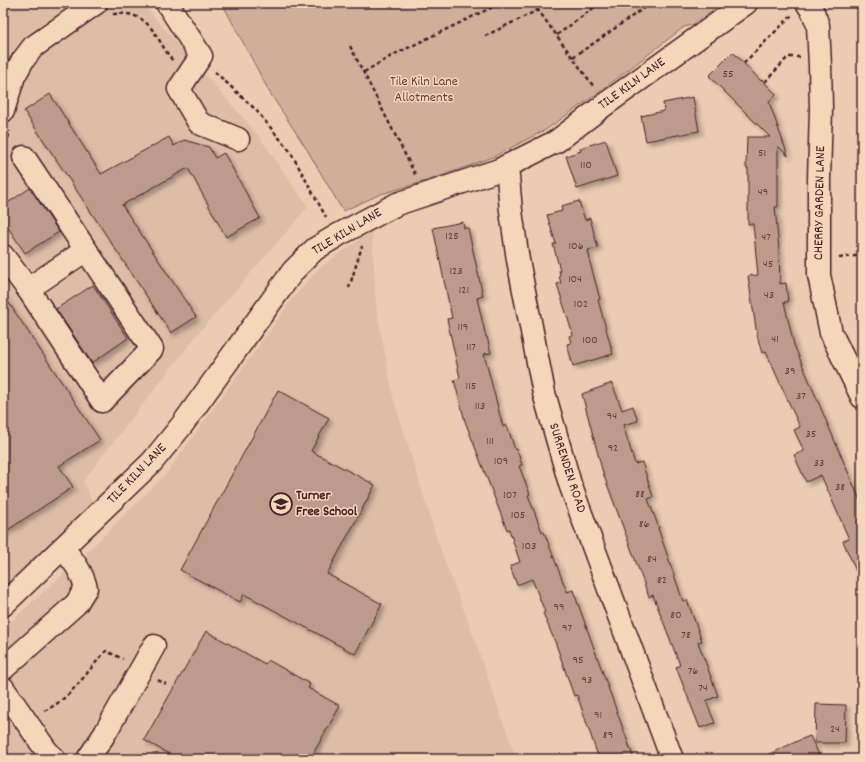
<svg xmlns="http://www.w3.org/2000/svg" width="865" height="762" font-family="Dekko,sans-serif">
<style>
.built{fill:#dcbda6}
.green{fill:#ceaf9a;stroke:#8c6762}
.building{fill:#bc9b8c;stroke:#4a1f2b;filter:url(#shadow)}
.lines{fill:none;stroke-linecap:round;stroke-linejoin:round}
.minor-casing{stroke:#4a1f2b;stroke-width:25}
.path{stroke:#4a1f2b;stroke-width:2.5;stroke-dasharray:4 3;stroke-linecap:butt}
.minor{stroke:#f3d7b9;stroke-width:22}
.labels{text-anchor:middle;dominant-baseline:central;stroke-width:3;stroke-linejoin:round;paint-order:stroke}
.number-label{font-size:12px;fill:#663e43}
.park-label{font-size:14px;fill:#643c41;stroke:#f3d7b9}
.street-label{font-size:14px;fill:#4a1f2b;stroke:#f3d7b9}
.poi-label{font-size:14px;font-weight:bold;fill:#4a1f2b;stroke:#f3d7b9;text-anchor:start}
</style>
<defs>
<filter id="shadow"><feDropShadow dx="3.5" dy="3.5" stdDeviation="2" flood-color="#0004"/></filter>
</defs>
<rect width="100%" height="100%" fill="#e9ccb1"/>
<filter id="ink" filterUnits="userSpaceOnUse"><feTurbulence type="fractalNoise" baseFrequency=".025" numOctaves="2"/><feDisplacementMap in="SourceGraphic" scale="8" xChannelSelector="R" yChannelSelector="G"/><feConvolveMatrix kernelMatrix="1 2 1 2 8 2 1 2 1" color-interpolation-filters="sRGB"/></filter>
<g filter="url(#ink)">
<g class="built">
<path d="M3 3H142L258 135 308 207 200 331 83 481 92 502 3 589Z"/>
<path d="M372 231 376 307 393 397 441 552 467 618 516 759H12L3 742V629L83 556 166 474 294 297 319 268Z"/>
</g>
<path class="green" d="M222 3H722L692 25 684 27 598 93 547 129 493 157 433 179 381 194 343 211 306 148 270 93Z"/>
<g class="building">
<path d="M733 52 761 81 762 80 776 94 769 102 788 156 778 146V207H775L779 250 780 284 786 283 788 302H784L794 345 862 505V585L843 541 849 539 821 475 806 482 794 455 804 451 794 430 800 427 766 352 762 353 757 335 748 276 758 275 753 224H748V168H746L747 137H770L709 76Z"/>
<path d="M50 94 101 174 169 137 174 146 184 140 209 147 215 158 224 153 260 218 226 237 188 168 122 205 196 317 171 333 24 111Z"/>
<path d="M693 97 699 131 646 141 641 116 664 111 663 103Z"/>
<path d="M606 140 617 176 577 189 566 156 581 151 580 148Z"/>
<path d="M30 188 59 232 25 253 3 220V206Z"/>
<path d="M579 201 585 220 590 218 598 248 588 250 590 259H589L600 299 598 300 613 354 573 366 567 344 571 343 569 336 573 335 557 284 561 283 559 276 560 275 559 270H560L553 244H556L547 215 562 211 561 206Z"/>
<path d="M463 222 464 228H468L483 296 477 298 486 337H487L491 353 484 354 503 427 507 425 515 450H517L522 465 519 466 530 494 528 495 542 532H544L567 592 573 590 634 759H599L577 695 574 696 556 644 543 613 545 612 532 579 517 585 510 566 520 562 509 529 507 530 465 421 454 380 460 378 447 319 452 318 433 228Z"/>
<path d="M93 285 128 338 92 363 56 309Z"/>
<path d="M3 294 100 440 59 466 73 487 3 533Z"/>
<path d="M612 383 622 410 633 406 638 421 623 425 635 464 642 462 653 497 648 499 659 528H658L683 601 687 600 702 641 698 642 718 696 706 701 715 723 700 728 676 667 680 665 653 595 649 597 603 473 582 394Z"/>
<path d="M278 390 329 418 311 451 375 485 327 574 382 604 355 654 244 594 240 602 180 570Z"/>
<path d="M206 631 265 664 268 660 310 684 308 688 340 706 310 759H178L144 740Z"/>
<path d="M816 704 846 705 845 743H815Z"/>
<path d="M810 736 821 759H758L802 739Z"/>
</g>
<g class="lines">
<g class="minor-casing">
<g id="minor">
<path d="M167 3 201 56 179 89 199 123 238 139"/>
<path d="M807 3 813 12 818 25 820 66 821 108 819 180V275L831 333 862 397"/>
<path d="M3 111 14 76 23 60 33 47 96 3"/>
<path d="M507 166 511 211 518 260 544 393 570 484 672 759"/>
<path d="M3 256 28 289 102 401 152 349 24 157"/>
<path d="M28 289 86 250"/>
<path d="M3 605 152 462 182 425 293 271 315 249 338 235 397 204 499 170 557 141 607 103 746 3"/>
<path d="M3 669 76 604 86 588C82 572 74 561 63 549"/>
<path d="M3 688 46 750 54 759"/>
<path d="M88 759 104 735 154 646"/>
</g>
</g>
<g class="path">
<path d="M533 3 594 87"/>
<path d="M113 14C151 10 154 37 173 61"/>
<path d="M557 35 600 3"/>
<path d="M485 36 538 10"/>
<path d="M350 46 416 176"/>
<path d="M573 57 594 43 651 3"/>
<path d="M744 63 792 15"/>
<path d="M215 72 255 109 290 151 326 217"/>
<path d="M364 72 393 55 501 3"/>
<path d="M765 82 788 57H800"/>
<path d="M6 145 10 131"/>
<path d="M839 258 862 255"/>
<path d="M349 288 362 246"/>
<path d="M158 680 166 684"/>
<path d="M44 711C71 699 86 672 106 651L123 659"/>
<path d="M438 758 439 759"/>
</g>
<use href="#minor" class="minor"/>
</g>
</g>
<defs>
<g id="school-ring" transform="scale(1.15)"><circle r="9.5" fill="#f3d7b9" stroke="#4a1f2b" stroke-width="1.5"/><path d="M0-5L7-2L0 1L-7-2ZM-4 1L0 2.5L4 1V4Q0 6-4 4Z" fill="#4a1f2b"/></g>
</defs>
<g fill-rule="evenodd">
<use href="#school-ring" x="281" y="504"/>
</g>
<g class="labels">
<g class="number-label">
<text x="728" y="74">55</text>
<text x="762" y="153">51</text>
<text x="586" y="165">110</text>
<text x="763" y="192">49</text>
<text x="452" y="236">125</text>
<text x="766" y="237">47</text>
<text x="576" y="246">106</text>
<text x="768" y="264">45</text>
<text x="456" y="271">123</text>
<text x="575" y="279">104</text>
<text x="464" y="290">121</text>
<text x="769" y="295">43</text>
<text x="581" y="304">102</text>
<text x="463" y="327">119</text>
<text x="775" y="339">41</text>
<text x="590" y="340">100</text>
<text x="471" y="347">117</text>
<text x="790" y="371">39</text>
<text x="471" y="386">115</text>
<text x="801" y="396">37</text>
<text x="480" y="406">113</text>
<text x="612" y="416">94</text>
<text x="811" y="434">35</text>
<text x="490" y="441">111</text>
<text x="613" y="448">92</text>
<text x="501" y="461">109</text>
<text x="819" y="463">33</text>
<text x="840" y="487">38</text>
<text x="640" y="494">88</text>
<text x="510" y="495">107</text>
<text x="518" y="515">105</text>
<text x="644" y="524">86</text>
<text x="529" y="546">103</text>
<text x="652" y="559">84</text>
<text x="662" y="580">82</text>
<text x="559" y="607">99</text>
<text x="676" y="615">80</text>
<text x="567" y="628">97</text>
<text x="686" y="635">78</text>
<text x="578" y="660">95</text>
<text x="693" y="671">76</text>
<text x="587" y="680">93</text>
<text x="703" y="688">74</text>
<text x="598" y="715">91</text>
<text x="835" y="729">24</text>
<text x="608" y="735">89</text>
</g>
<g class="park-label">
<text x="424" y="82">Tile Kiln Lane<tspan x="424" dy="16">Allotments</tspan></text>
</g>
<g class="street-label">
<text transform="translate(632 84) rotate(-36)">TILE KILN LANE</text>
<text transform="translate(820 203) rotate(-89)">CHERRY GARDEN LANE</text>
<text transform="translate(347 232) rotate(-31)">TILE KILN LANE</text>
<text transform="translate(567 468) rotate(72)">SURRENDEN ROAD</text>
<text transform="translate(137 474) rotate(-46)">TILE KILN LANE</text>
</g>
<g class="poi-label">
<text x="296" y="496">Turner<tspan x="296" dy="16">Free School</tspan></text>
</g>
</g>
<rect width="865" height="762" fill="none" stroke="#f3d7b9" stroke-width="16"/>
<rect x="8" y="8" width="849" height="746" fill="none" stroke="#4a1f2b" stroke-width="1.5" filter="url(#ink)"/>
</svg>
